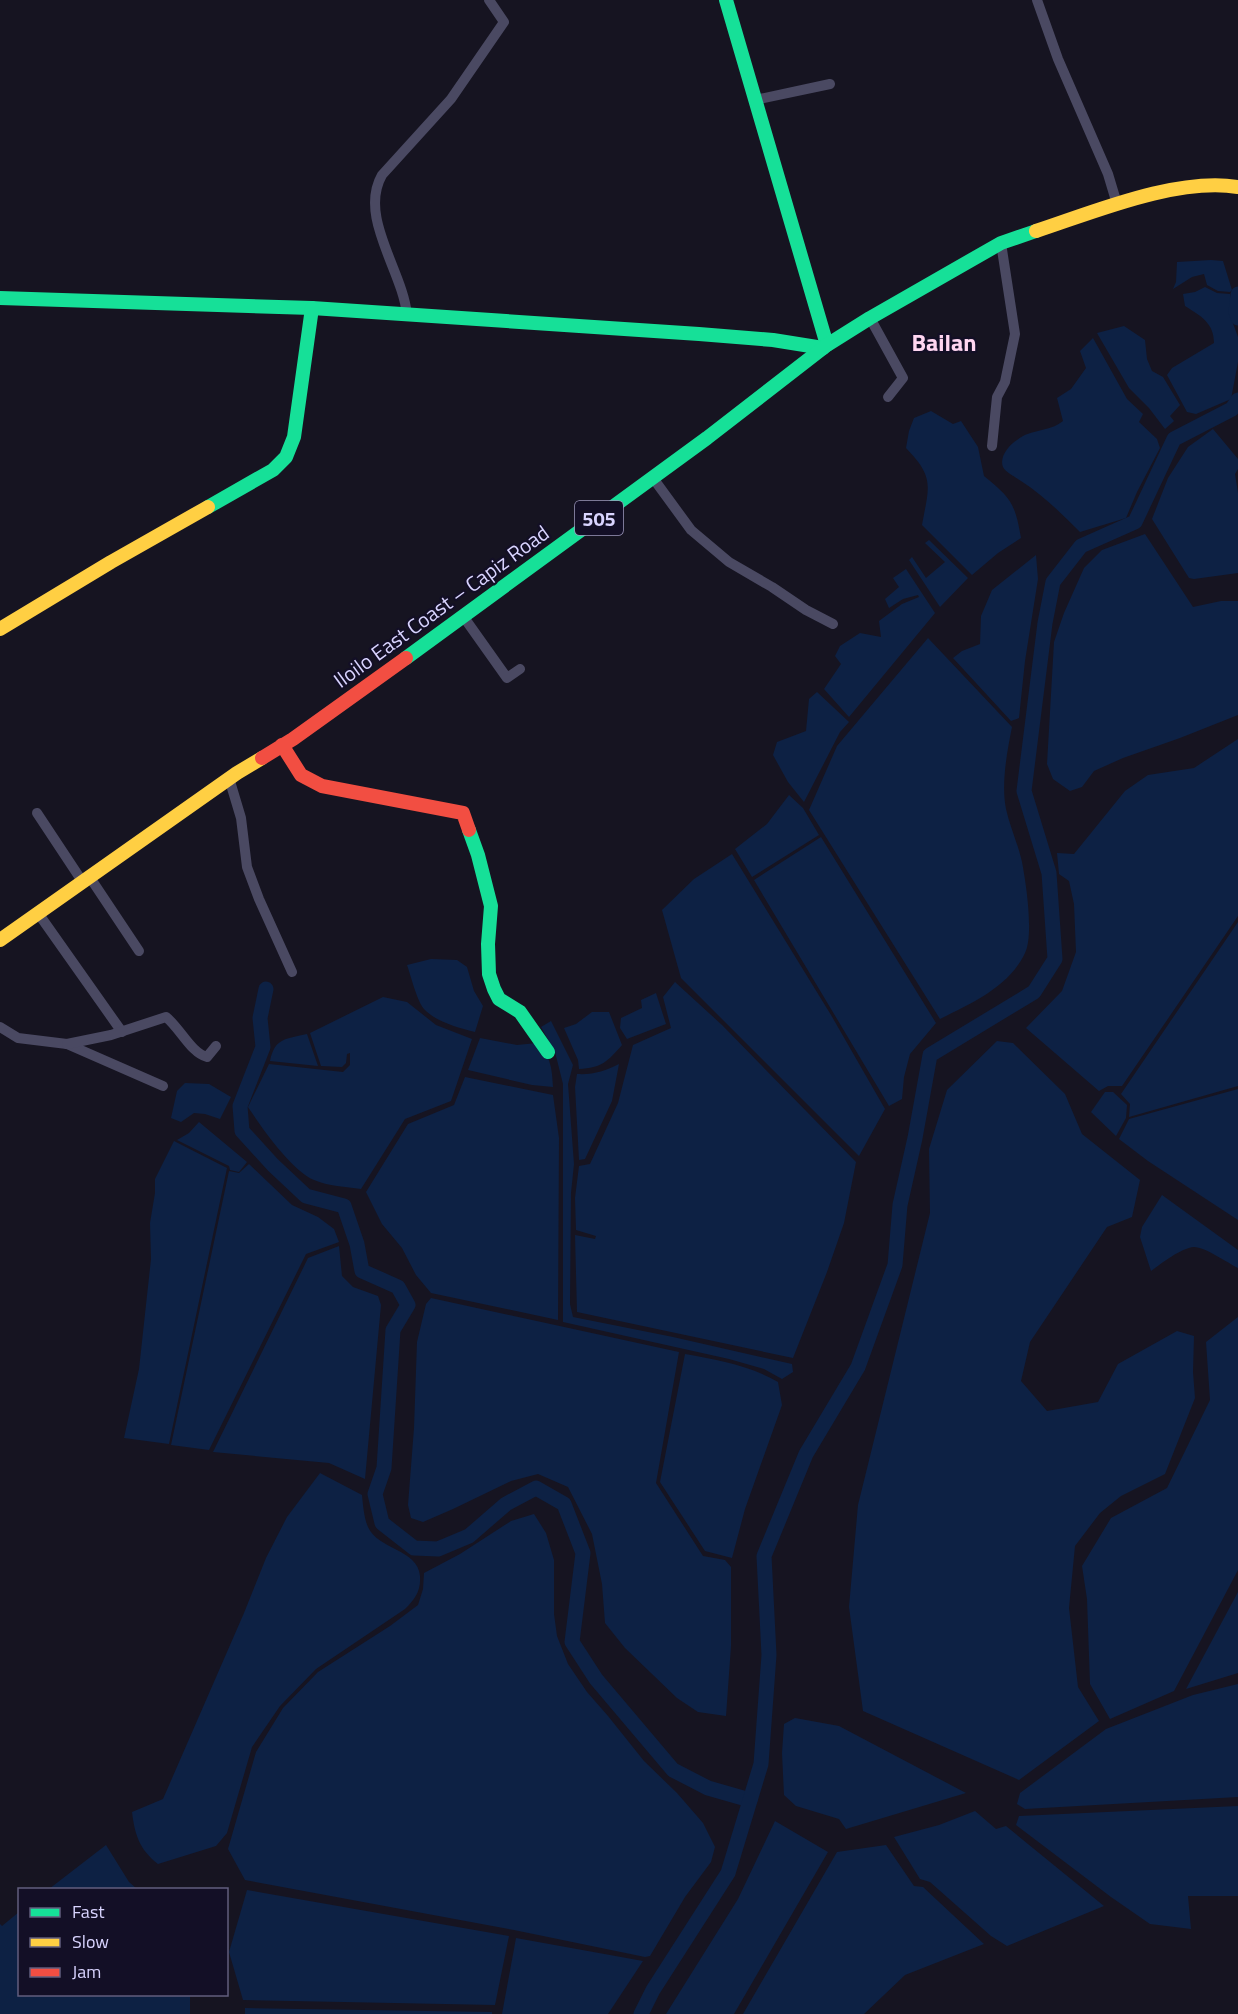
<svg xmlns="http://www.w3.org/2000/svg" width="1238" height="2014" font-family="'Titillium Web',sans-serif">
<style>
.water{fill:#0d2144}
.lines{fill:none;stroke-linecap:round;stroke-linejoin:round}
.river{stroke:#0d2144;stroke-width:15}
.street{stroke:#4a4962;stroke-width:10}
.fast{stroke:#16e098;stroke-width:14}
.slow{stroke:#ffcf43;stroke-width:14}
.jam{stroke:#f24e42;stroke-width:14}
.labels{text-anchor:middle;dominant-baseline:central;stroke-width:4.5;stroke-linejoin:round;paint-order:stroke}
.shield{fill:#130f26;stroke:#9e99be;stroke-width:1.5}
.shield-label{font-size:20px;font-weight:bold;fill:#d9d4ff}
.street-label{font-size:21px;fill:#d9d4ff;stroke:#130f26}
.quarter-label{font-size:24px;font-weight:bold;fill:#ffd6f0;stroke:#130f26}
</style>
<rect width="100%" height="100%" fill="#161421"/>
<g class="water">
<path d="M1211 260 1223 261 1232 290 1230 292 1218 291 1207 285 1204 274 1192 277 1173 289 1176 282 1177 262Z"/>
<path d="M1205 287 1217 293 1230 294 1231 318 1238 337V362L1231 399 1196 414 1187 412 1167 375 1172 368 1214 343C1214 323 1201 316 1185 306L1183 294 1195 292Z"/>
<path d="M1124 326 1145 340 1147 359 1152 371 1163 377 1180 405 1170 416 1174 421 1165 429 1149 408 1129 388 1097 333Z"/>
<path d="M1093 338 1127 399 1143 414 1139 422 1157 439 1160 448 1137 492 1126 518 1080 532C1062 514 1043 495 1021 481 1016 477 1006 473 1003 467 999 457 1009 445 1017 440 1032 428 1048 433 1063 421L1057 398 1071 389 1086 368 1080 351Z"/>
<path d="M931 411 953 424 961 421 978 447 984 476C1011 498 1015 503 1021 538L998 553 972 575 922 525C929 486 935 478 906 448L909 431 914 418Z"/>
<path d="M1213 429 1238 459V469L1235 474 1238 493V573L1194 579 1189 578 1152 519 1168 478 1188 447Z"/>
<path d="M1145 534 1193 607 1221 601H1238V715L1180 738 1123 758 1094 771 1082 787 1070 791 1053 779 1047 764 1054 642 1064 613 1084 568 1102 550Z"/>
<path d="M929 540 968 578 940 607 909 560 912 557 926 578 945 562 925 543Z"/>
<path d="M1036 555 1038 579 1025 661 1019 718 1011 721 953 658 962 651 980 644 981 616 992 590Z"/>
<path d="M906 569 935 613 849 717 824 689 841 664 835 656 840 646 860 633 881 637 879 621 902 604 919 597 918 595 903 599 889 608 885 599 899 587 893 578Z"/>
<path d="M928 638 1012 727C1007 752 1001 784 1006 809 1010 827 1018 844 1022 862 1026 883 1034 934 1025 953 1009 987 972 1003 940 1019L809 810 837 746Z"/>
<path d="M817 692 849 722 840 732 804 802 788 782 773 755 777 742 806 731 809 699Z"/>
<path d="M1238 739V916L1122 1086H1108L1099 1091 1026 1028 1062 991 1076 952 1074 904 1069 881 1059 874 1057 853 1074 854 1125 791 1148 775 1194 768Z"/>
<path d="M789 795 803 808 819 835 752 877 735 849 767 824Z"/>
<path d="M821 837 936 1023 910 1054 904 1077 902 1099 889 1106 754 880Z"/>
<path d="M732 854 831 1015 885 1109 859 1156 681 978 662 910 694 879Z"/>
<path d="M1238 922V1086L1129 1117 1130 1104 1121 1094Z"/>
<path d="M431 959 457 960 467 967 474 991 483 1006 475 1032C459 1028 436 1022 424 1009 417 1001 411 976 407 965Z"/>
<path d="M675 982 722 1025 856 1162 844 1223 827 1272 793 1358 577 1312 575 1235 595 1239 596 1236 576 1230 575 1198 579 1166 590 1164 618 1103 633 1045 671 1028 663 997Z"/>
<path d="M656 993 666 1024 627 1039 620 1028 621 1018 642 1008 641 1000Z"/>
<path d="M383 997 407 1002 436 1025 472 1039 451 1101 405 1119 361 1189C346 1187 328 1186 314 1180 291 1170 262 1128 248 1107L269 1064 343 1072 350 1065V1053L347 1054 346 1063 342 1067 321 1066 310 1033Z"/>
<path d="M592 1012H609L622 1045C608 1061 602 1068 579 1069L578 1060 564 1028 576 1024Z"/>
<path d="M551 1021 573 1065 568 1084 574 1164 571 1193 570 1304 573 1317 673 1337 792 1364 793 1372 782 1379 764 1369 729 1359 563 1322V1084L555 1052 541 1027Z"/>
<path d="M307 1034 318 1066 270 1061C275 1037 287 1039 307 1034Z"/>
<path d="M480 1038 517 1045 537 1043C551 1056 552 1069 553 1087L532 1085 468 1070Z"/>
<path d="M997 1041 1013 1043 1065 1094 1082 1134 1140 1180 1132 1217 1107 1227 1030 1342 1021 1381 1047 1411 1098 1402 1118 1364 1177 1331 1194 1336 1193 1372 1195 1398 1165 1474 1121 1496 1100 1513 1075 1546 1069 1608 1078 1687 1099 1721 1019 1780 863 1711 849 1607 858 1505 930 1213 929 1149 947 1090Z"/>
<path d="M619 1064 612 1101 585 1159 579 1160 575 1087 577 1074C593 1075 605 1071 619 1064Z"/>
<path d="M465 1077 553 1095 559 1138 558 1320 431 1293 416 1275 402 1248 382 1224 366 1192 408 1124 454 1105Z"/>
<path d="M185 1083 209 1084 231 1097 220 1119 205 1114 194 1113 181 1122 171 1118 177 1091Z"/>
<path d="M1238 1089V1220L1148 1161 1119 1139 1129 1119Z"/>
<path d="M1105 1092H1113L1127 1105 1126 1118 1116 1136 1091 1112Z"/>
<path d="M199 1122 247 1162 239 1172 230 1170 229 1166 177 1140 189 1133Z"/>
<path d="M174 1141 227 1168 169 1444 124 1438 139 1369 151 1259 150 1223 155 1193V1179Z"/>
<path d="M249 1164 292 1205 318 1217 334 1229 339 1242 306 1254 209 1450 171 1445 229 1171 239 1173Z"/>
<path d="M1162 1195 1238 1250V1268C1228 1263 1205 1247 1194 1247 1181 1248 1162 1263 1151 1271L1140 1237 1142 1227Z"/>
<path d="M339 1246 342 1276 353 1287 378 1296 381 1305 365 1479 329 1463 213 1452 308 1258Z"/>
<path d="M431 1298 679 1352 656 1483 703 1556 725 1560 731 1567V1646L726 1716 698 1712 677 1698 625 1648 605 1623 602 1584 592 1534 568 1487 538 1474 511 1481 453 1509 423 1522 411 1518 408 1505 414 1428 417 1342 426 1304Z"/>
<path d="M1238 1317V1570L1174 1691 1110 1719 1090 1684 1087 1599 1082 1566 1111 1518 1167 1488 1210 1400 1206 1342Z"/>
<path d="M685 1354C717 1360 749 1365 778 1382L782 1405 745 1509 732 1558 705 1551 660 1482Z"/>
<path d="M320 1473 362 1495C363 1505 364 1518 368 1527 378 1550 418 1549 420 1576 421 1591 415 1599 405 1609L316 1669 280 1706 252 1747 227 1833 216 1846 158 1864C139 1849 135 1835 132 1812L163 1799 244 1613 266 1558 287 1517Z"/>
<path d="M534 1514 546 1533 554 1560V1614L557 1636 568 1664 587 1692 608 1716 644 1761 677 1793 703 1823 715 1847 711 1862 685 1897 650 1956 645 1957 514 1930 245 1880 228 1849 256 1752 283 1708 318 1672 390 1626 418 1605 423 1589 424 1573 460 1554 511 1521Z"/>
<path d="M1238 1592V1673L1186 1689Z"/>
<path d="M1238 1684V1797L1025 1809 1017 1804 1020 1793 1106 1729 1193 1695Z"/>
<path d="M795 1718 839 1726 966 1793 846 1829 839 1819 796 1806 784 1795 782 1753 784 1724Z"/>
<path d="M1238 1806V1896H1188L1191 1929 1150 1924 1111 1897 1016 1825 1019 1816Z"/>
<path d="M975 1811 996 1829 1006 1826 1104 1906 1007 1946 991 1936 930 1882 920 1879 894 1837 939 1825Z"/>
<path d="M775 1821 828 1852 734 2014H666L738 1899Z"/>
<path d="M106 1845 129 1882 137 1889H49Z"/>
<path d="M886 1845 914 1886 923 1887 984 1944 905 1975 864 2014H743L837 1852Z"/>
<path d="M247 1890 509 1936 495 2005 243 2000 229 1952Z"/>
<path d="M19 1912 20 1994 190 1995V2014H0V1924L2 1926Z"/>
<path d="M516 1938 643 1961 608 2014H502Z"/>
<path d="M245 2008 492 2012V2014H245Z"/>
</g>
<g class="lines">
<g class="river">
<path d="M1238 294 1236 312 1238 318"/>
<path d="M266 989 260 1018 263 1047 240 1106 242 1131 273 1165 306 1196 344 1206 357 1244 362 1271 398 1287 408 1305 393 1330 384 1468 375 1494 382 1523 414 1548 438 1549 469 1536 506 1504 536 1488 564 1504 583 1553 572 1642 596 1679 673 1770 708 1788 750 1800"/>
<path d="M641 2014 653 1990 728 1873 761 1764 769 1655 764 1556 806 1454 858 1367 895 1265 900 1205 915 1138 930 1055 1034 992 1055 959 1049 873 1024 791 1045 623 1053 582 1081 546 1135 522 1174 439 1232 409 1238 400"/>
</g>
<g class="street">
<path d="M1037 0 1058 59 1108 174 1117 204"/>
<path d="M755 100 830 84"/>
<path d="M407 315C403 271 358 217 382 175L451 99 504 22 489 0"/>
<path d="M870 318 903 378 888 397"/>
<path d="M992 446 997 397 1005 382 1015 334 1001 243"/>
<path d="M653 478 691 530 729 562 772 587 806 610 833 624"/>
<path d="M463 616 507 678 520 669"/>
<path d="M229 778 241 818 247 867 259 899 292 972"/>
<path d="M37 813 82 881"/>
<path d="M89 876 139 951"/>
<path d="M38 913 122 1032"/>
<path d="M0 1027 18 1038 67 1044 163 1086"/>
<path d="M67 1044 111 1035 166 1017C180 1028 191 1053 207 1057L216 1046"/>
</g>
<g class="fast">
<path d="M726 0 827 345"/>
<path d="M0 298 312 308 699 334 773 340 823 348"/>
<path d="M208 507 273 470 286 457 294 437 312 308"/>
<path d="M406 658 707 438 827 345 870 318 1001 243 1036 231"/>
<path d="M469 830 478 855 491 906 488 944 489 974 494 989 499 999 520 1012 548 1052"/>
</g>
<g class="slow">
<path d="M1036 231C1094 212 1177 177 1238 187"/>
<path d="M0 629 111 562 208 507"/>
<path d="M0 940 237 773 262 758"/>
</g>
<g class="jam">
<path d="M282 745 301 775 322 786 463 813 469 830"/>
<path d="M262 758 293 739 406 658"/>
</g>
</g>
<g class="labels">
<rect class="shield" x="575" y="501" width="48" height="34" rx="4.5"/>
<g class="shield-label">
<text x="599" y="518">505</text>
</g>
<g class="street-label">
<text transform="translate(441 606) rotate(-36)">Iloilo East Coast – Capiz Road</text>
</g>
<g class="quarter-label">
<text x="944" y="342">Bailan</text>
</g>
</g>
<rect x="18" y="1888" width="210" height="108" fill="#130f26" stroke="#625e7d" stroke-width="1.5"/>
<rect x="30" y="1908" width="30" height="9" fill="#16e098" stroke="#625e7d" stroke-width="1.5"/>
<text x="72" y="1918" font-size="18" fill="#d9d4ff">Fast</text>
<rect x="30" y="1938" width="30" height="9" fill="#ffcf43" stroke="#625e7d" stroke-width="1.5"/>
<text x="72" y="1948" font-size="18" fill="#d9d4ff">Slow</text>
<rect x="30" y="1968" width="30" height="9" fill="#f24e42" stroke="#625e7d" stroke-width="1.5"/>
<text x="72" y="1978" font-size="18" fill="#d9d4ff">Jam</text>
</svg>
